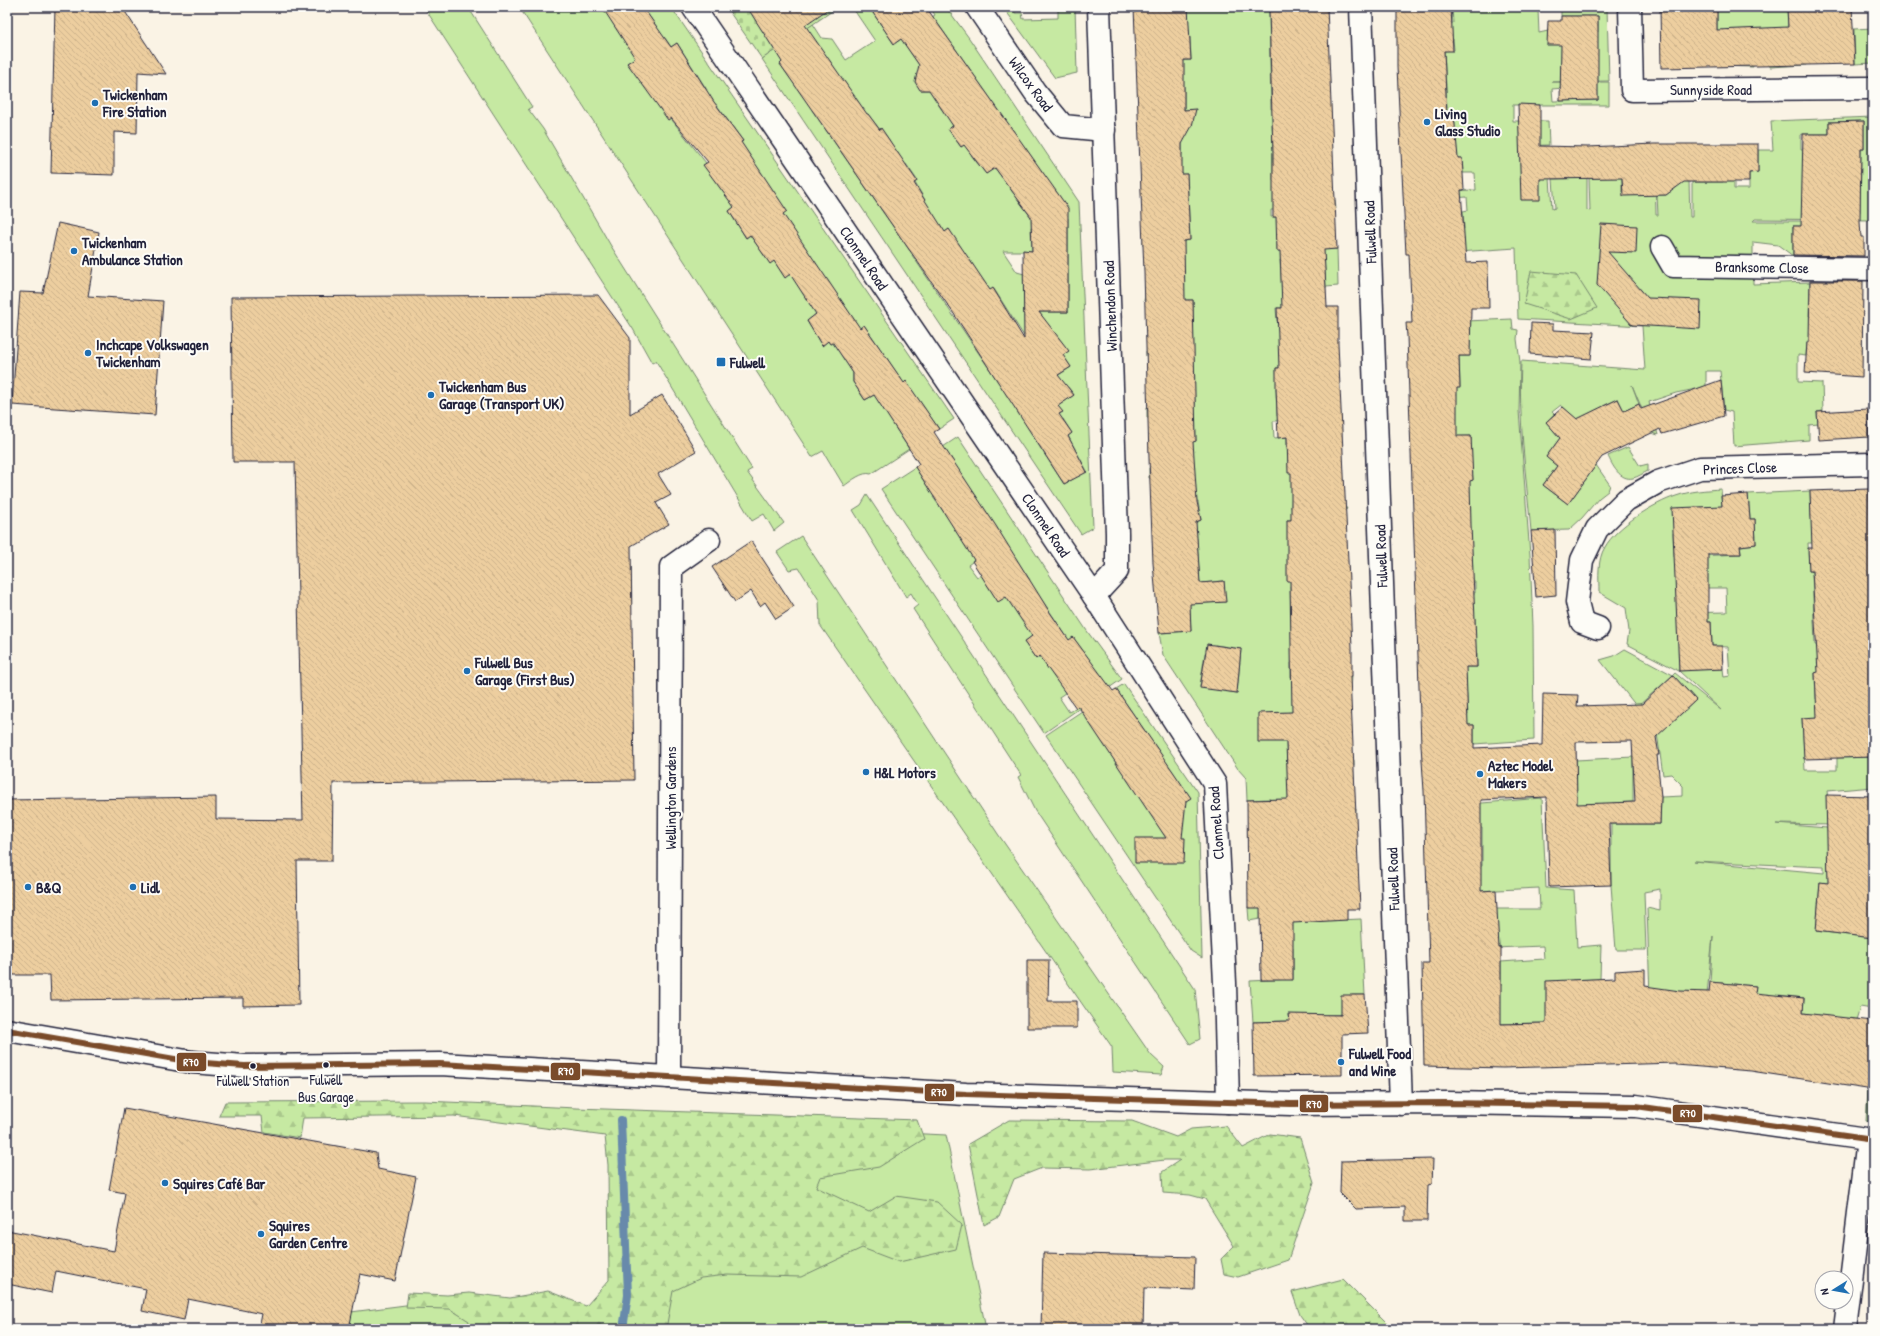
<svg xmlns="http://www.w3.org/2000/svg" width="1880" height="1336" font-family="'Patrick Hand',sans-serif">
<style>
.green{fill:#c6e9a2;stroke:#74866e;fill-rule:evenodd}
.forest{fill:url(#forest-firs);stroke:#74866e}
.cemetery{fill:url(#cemetery-stones);stroke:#74866e}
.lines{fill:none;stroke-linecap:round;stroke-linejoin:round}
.stream{stroke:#678aab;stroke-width:8}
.building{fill:url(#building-back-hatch);stroke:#22223b;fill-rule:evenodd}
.minor-casing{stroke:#22223b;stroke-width:25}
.primary-casing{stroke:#22223b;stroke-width:25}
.minor{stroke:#fdfcf7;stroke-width:22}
.primary{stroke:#fdfcf7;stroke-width:22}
.bus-1-casing{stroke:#fdfcf7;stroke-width:9}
.bus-1{stroke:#7a4b2a;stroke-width:6}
.poi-dot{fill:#1f6fb2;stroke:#fdfcf7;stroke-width:1.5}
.bus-dot{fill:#22223b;stroke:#fdfcf7;stroke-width:1.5}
.labels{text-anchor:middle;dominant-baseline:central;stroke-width:4;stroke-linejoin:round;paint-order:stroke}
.bus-label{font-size:14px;fill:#22223b;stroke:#fdfcf7}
.street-label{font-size:15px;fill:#22223b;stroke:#fdfcf7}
.poi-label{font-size:15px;font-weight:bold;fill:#22223b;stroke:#fdfcf7;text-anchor:start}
.line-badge{stroke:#fdfcf7;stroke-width:1.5}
.badge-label{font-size:11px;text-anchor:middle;font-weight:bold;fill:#fff}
</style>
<defs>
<pattern id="forest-firs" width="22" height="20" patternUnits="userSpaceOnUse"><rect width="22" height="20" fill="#c6e9a2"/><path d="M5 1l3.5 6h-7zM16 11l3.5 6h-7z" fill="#aac88c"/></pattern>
<pattern id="cemetery-stones" width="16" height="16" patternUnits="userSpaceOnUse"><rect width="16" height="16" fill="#c6e9a2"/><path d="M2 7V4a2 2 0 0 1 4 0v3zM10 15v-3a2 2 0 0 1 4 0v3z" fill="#aac88c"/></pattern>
<pattern id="building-back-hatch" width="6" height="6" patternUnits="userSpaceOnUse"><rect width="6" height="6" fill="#edce9f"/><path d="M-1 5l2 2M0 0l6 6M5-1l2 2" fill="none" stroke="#cbb18a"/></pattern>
</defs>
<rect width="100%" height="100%" fill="#faf3e5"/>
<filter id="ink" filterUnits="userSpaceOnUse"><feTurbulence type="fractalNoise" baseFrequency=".025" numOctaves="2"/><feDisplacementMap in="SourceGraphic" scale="8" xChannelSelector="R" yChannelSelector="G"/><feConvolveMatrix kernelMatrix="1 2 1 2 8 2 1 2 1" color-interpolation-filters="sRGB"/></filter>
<g filter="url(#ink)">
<g class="green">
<path d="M424 7H468L532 107 528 109 543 129 611 246 752 469 747 472 784 523 774 531 764 514 752 521 656 361 652 363 633 329Z"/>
<path d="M519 7H602L656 26 647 13 640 7H671L954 419 939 429 906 382 878 400 909 449 871 474C863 471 851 481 844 486L823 451 812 457ZM665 38 671 47 677 43 707 90 702 94 627 63ZM716 104 743 141 704 165 706 163 672 120ZM737 205 786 211 746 238 729 211ZM784 215 791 274 785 277 774 261 770 263 752 238ZM817 313 858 326 830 344 828 341 822 346 807 321ZM864 325 901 379 865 400 853 382V373L835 345Z"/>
<path d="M859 7H869L894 44 935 15 930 7H946L969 38 1079 202 1093 527 1081 534 762 59 813 24 822 38 832 39 846 60 875 41 854 10ZM936 21 1037 165 1031 217 995 168 986 174 971 155 978 149 972 139 961 147 949 129 958 121 945 114 938 104 943 99 934 87 928 90H921L922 69 904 43ZM792 57 810 106 780 64ZM812 110 859 120 868 114 880 130 881 129 890 141 897 171 906 164 917 180 915 183 925 200 919 204 938 232 910 251ZM1068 218V312H1034L1024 274 1017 272 1003 251H1032L1031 227H1046ZM949 229 983 295 994 289 1038 358 999 383 912 255ZM1065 358 1071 367 1054 378 1048 369ZM1068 387 1074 395 1058 406 1062 412 1031 432 1052 395ZM1063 419 1072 433 1068 436 1087 471 1064 484 1034 438Z"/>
<path d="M1003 7H1015V13H1022L1023 19 1058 18V7H1075L1077 73 1055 78Z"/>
<path d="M1188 7H1290V9L1269 10 1271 109 1296 108 1297 114 1272 116 1273 148 1328 152 1273 153V180H1279V201L1335 200 1336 209 1271 210V217H1279L1277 251 1337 249 1338 286 1326 287 1324 258 1280 260 1282 290 1288 308H1276L1277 321H1300L1339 365 1276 368 1277 382 1307 386 1276 388 1277 416 1307 420 1273 421 1274 438 1287 437V450L1309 449 1293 473 1291 508H1347L1346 510H1298V520H1287L1302 580 1290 586 1292 640 1295 659 1291 663V677L1352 676 1351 690H1323L1300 712 1275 713 1286 742 1287 762 1354 760V766H1319L1298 811 1356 809 1355 817 1318 921 1361 919 1365 995H1352L1354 1014 1326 1015 1314 1038 1315 1075H1312V1015H1288L1289 1021 1253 1022 1250 981 1293 979V947L1260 919 1249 921 1248 908 1271 814 1270 799 1247 800 1246 778 1238 769 1163 655 1159 633 1191 631 1189 597 1200 586 1197 538 1186 527 1201 520 1198 502H1192L1195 477 1149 478V468L1185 466 1192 442 1196 441 1195 416 1147 418V407L1195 405 1193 355 1146 356V351L1193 350V300L1144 301 1145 295H1177L1179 245H1143V241L1190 240 1187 174 1177 175 1176 154H1182V132L1192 110H1184V87L1173 61 1191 60 1190 37 1136 40 1172 12 1188 11ZM1224 581 1225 602 1202 603V583ZM1215 645 1241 649 1237 693 1200 687 1205 653Z"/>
<path d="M1452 7H1534V10H1538L1539 33 1548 31 1598 32V16H1561V9L1607 8 1609 81 1551 82H1564V88L1552 89 1553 101 1598 100 1597 82H1609V105H1513V121H1548L1549 145 1520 146 1550 178 1552 209 1555 208 1553 179 1587 178V210L1590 211 1589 178 1622 177V192L1623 188 1637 187 1655 176 1656 215H1658L1657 195H1666L1677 187V181H1689L1690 217H1692V182H1723L1724 176 1734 175V189H1749V173L1758 172V150H1773L1771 121 1873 117V220L1755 219 1753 221H1822V227L1793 226V256L1778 245 1753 242V284L1810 282 1809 316H1826V343L1807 341 1806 356 1798 355V382L1822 383 1823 411 1817 412 1818 424 1809 425V440L1734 446 1732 412 1724 410 1720 371H1706V387L1676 393 1649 402 1658 435 1652 433 1632 385 1639 404 1624 411 1618 399 1603 406 1609 418 1579 422 1561 405 1552 412 1554 414 1546 422 1560 438 1546 457 1557 466 1543 485 1568 504 1596 465 1610 485 1608 491 1599 498 1582 518 1569 530 1531 531C1526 475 1518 418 1521 361L1645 370 1642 326 1518 319 1516 248 1458 252 1442 230 1464 229 1463 211 1468 210 1467 197 1439 199V191L1476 190 1475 173H1463L1462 158 1437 159 1455 128 1454 114 1435 115V109L1447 108 1444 51 1454 50 1453 39H1430L1431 24 1453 23ZM1864 121V149H1861L1860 212 1825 149H1801V134H1829V122Z"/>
<path d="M1717 7H1787L1788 29 1806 65 1770 67 1768 29 1753 44V67L1717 66Z"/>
<path d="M1873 28V63L1855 64 1854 29Z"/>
<path d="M1512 319 1513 329 1518 330 1517 339 1520 362 1519 411 1530 555 1533 626 1534 740 1474 744V725H1456L1457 716 1468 715 1465 667H1477V654L1456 655 1475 630V618H1469L1463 594 1475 593V582L1451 583 1448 481 1473 480C1472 467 1468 449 1472 436L1446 437 1444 388 1460 387 1459 356H1469L1466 321Z"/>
<path d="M958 437 1087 631 1122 679 1109 688 1073 637 1065 693 1059 697 1069 712 1078 706 1080 708 1044 733 881 489 915 467 931 492 943 447ZM963 476 948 518 933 497ZM992 524 1030 580 981 575 977 577 968 565 980 556ZM1031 584 1067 637 1036 659 1024 642 1032 636Z"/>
<path d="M1628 447 1640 466 1648 464V471C1643 473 1638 477 1633 478 1620 481 1612 465 1608 456Z"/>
<path d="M1721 489 1724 530 1673 533 1674 557 1741 554 1740 546 1756 544 1755 519H1750L1748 494 1810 491 1811 517 1819 543H1808L1809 571H1812L1815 645 1873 642 1837 671 1815 673 1816 699 1873 715 1802 718 1805 770H1837V758L1873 757V787L1827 791 1831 825 1776 824 1827 828 1841 884 1820 883 1816 931 1873 938 1872 1009 1860 1007 1856 1020 1803 1013 1804 998 1779 995 1755 1007V986L1710 982 1713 936 1707 994 1664 990 1651 1027 1647 908 1660 911V889L1644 892 1646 950H1616L1611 885V824H1660L1661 797 1683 796V786L1671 774 1663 775 1657 733 1677 718 1696 700 1673 675 1637 707 1600 660 1614 656 1625 649 1673 675 1675 673 1721 710 1679 671 1627 644 1629 631 1626 608 1599 592C1599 577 1597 560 1605 547 1616 527 1654 503 1676 496 1690 491 1706 490 1721 489ZM1708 588H1726L1727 612 1677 613ZM1711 622 1712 646 1728 647 1730 676 1724 677 1723 669 1679 670 1678 623ZM1694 861 1824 867V873Z"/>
<path d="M867 495 1195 989 1200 1039 1190 1044 1035 811 1018 777 1021 775 913 609 918 605 911 593 906 597 853 510 861 505Z"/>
<path d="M801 536 998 834 1151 1055 1164 1067 1161 1075 1113 1072 1112 1047 820 625 819 600 799 568 789 570 777 552Z"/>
<path d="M1124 684 1198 792 1202 958 1191 951 1046 735 1082 711 1190 797 1116 689Z"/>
<path d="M1633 757V802L1613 803 1577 819 1576 760Z"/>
<path d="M1542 798 1546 888 1574 890 1577 947 1601 945 1600 979 1572 980 1546 1023 1487 1024 1501 984V962L1544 959 1543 946 1494 948 1493 909H1540L1539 888 1477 891 1460 865H1482V828H1471L1470 804Z"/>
<path d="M1868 1089 1873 1090V1122L1866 1121Z"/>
<path d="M614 1119 946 1135 986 1329H339L351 1312 452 1299 617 1320Z"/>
</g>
<g class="forest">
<path d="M1531 271 1576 275 1597 308 1571 319 1524 304Z"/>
<path d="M425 1101 576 1108 917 1120 924 1139 879 1167 820 1177 816 1187 869 1212 896 1196 937 1202 962 1225 956 1249 899 1262 862 1248 801 1277 727 1275 701 1278 673 1291 666 1329H467L469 1321 450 1309 406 1308 408 1293 447 1295 469 1293 510 1298 548 1291 586 1306 609 1280 608 1165 605 1136 454 1116 303 1118 300 1138 264 1132 262 1116H219L225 1102Z"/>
<path d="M1009 1120 1132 1121 1176 1137 1191 1129 1226 1126 1243 1148 1270 1134 1300 1138 1314 1183 1288 1260 1238 1277 1224 1274 1221 1259 1234 1246 1205 1199 1190 1195 1163 1193 1162 1172 1180 1160H1165L1090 1169 1042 1168 1014 1179 999 1217 984 1225 968 1144Z"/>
<path d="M1343 1279 1393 1329H1310L1300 1315 1292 1292Z"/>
</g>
<path class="cemetery" d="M726 7H838L762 59Z"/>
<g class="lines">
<path class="stream" d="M621 1120 628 1295 623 1329"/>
</g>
<g class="building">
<path d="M55 7H122L166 74 138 72 137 133 114 132V175L51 173Z"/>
<path d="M602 7H639L647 13 671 47 677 43 714 102 743 141 741 142 787 211 783 214 802 242 860 328 864 325 904 383 906 381 939 429 934 432 996 526 1049 611 1069 640 1073 637 1113 691 1116 689 1172 770 1191 798 1186 801 1182 838H1185L1184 863H1135V838H1166L1078 706 1076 708 1039 656 1036 659 1024 642 1032 636 1006 597 998 602 972 561 974 560 915 467 919 464 874 395 865 400 853 382V373L833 343 830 344 828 341 822 346 807 321 816 314 790 274 785 278 774 261 770 264 750 235 746 238 729 211 734 207 703 165 708 162 671 118 668 120 627 63 635 58Z"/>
<path d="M747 7H831L805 25 867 114H868L880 130 881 128 917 181 914 183 945 232 949 229 990 290 993 288 1024 339 1023 250 1032 251 1031 217 995 168 986 174 964 145 961 147 948 129 953 126 929 90H920L915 82 919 65 901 39 894 44 869 7H926L1068 208V312H1039L1069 351 1063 355 1071 367 1058 375 1074 395 1058 406 1063 412 1059 414 1072 433 1068 436 1087 472 1064 484 954 314 780 64 782 62Z"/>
<path d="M1134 7H1188L1191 60H1184V110L1196 109 1192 126 1182 144V174H1187L1190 240 1184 241 1185 300H1193L1196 441 1193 442 1197 502 1201 520 1196 522 1200 583 1224 581 1226 602 1190 604 1191 631 1159 633 1153 563 1149 458 1144 272Z"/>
<path d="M1290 7H1327L1337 249 1324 250 1327 307H1338V344L1352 647V676H1350L1360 909H1347V920L1293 923V980H1261L1260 908H1248L1247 800 1288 799 1286 742H1258V713L1292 712 1290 581H1287V520H1291V473H1288L1287 437 1278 438 1276 388V368H1279L1277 308H1282L1280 251H1277L1276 217H1273V153L1269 10 1290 9Z"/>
<path d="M1397 7H1451L1453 51H1444L1447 115 1454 114 1458 158H1462L1464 190H1461L1466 263 1488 262 1489 308H1471L1470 356H1459L1460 388H1457V436H1471L1473 480 1470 481 1471 525 1477 667H1466L1468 725H1474V748L1542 745 1543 694 1578 695 1577 706 1642 704 1673 675 1696 700 1656 737 1659 755H1657L1661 797 1660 824H1609L1611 885 1549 887 1547 797 1481 800V891L1496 890 1499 948H1501V1024L1546 1023V981L1615 978V971L1645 969V986L1680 991 1709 992 1710 982 1756 986 1755 993 1804 998 1803 1013 1873 1021V1090L1751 1071 1676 1065V1063L1503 1068 1424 1066 1422 963H1429L1424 791 1421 745 1407 336 1406 323H1412L1409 254H1406L1403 194 1397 67ZM1632 741 1635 802 1577 804 1576 742Z"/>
<path d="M1660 7H1717V30L1788 27 1787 8 1852 7 1855 64 1661 68Z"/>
<path d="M1561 16H1598V100L1560 101 1561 45H1547L1548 21H1561Z"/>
<path d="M1518 104 1540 105V146L1588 147 1654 144H1758V172L1749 173V182H1684L1666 195 1623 196 1622 178 1540 179V200H1521Z"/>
<path d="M1864 121V149H1861L1860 222 1861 237H1864V256L1793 255V226H1801L1803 134H1829V122Z"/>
<path d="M58 223 99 232 88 296 163 301 155 415 12 405 20 292 43 293Z"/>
<path d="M1601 224 1637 226 1636 253 1608 252 1648 298 1701 300 1700 329 1632 325 1597 285Z"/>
<path d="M1810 281H1863L1862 377 1805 373 1807 342H1809Z"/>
<path d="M598 295 630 338V414L662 395 696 451 658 474 671 495 656 503 669 524 631 546 634 780 333 783 332 861H297L299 1005 243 1006V998L51 1000 50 975H7V800L216 797V819L303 820 295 462H233L231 297Z"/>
<path d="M1531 323 1553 324V330L1594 332 1591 359 1530 354Z"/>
<path d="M1721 380 1724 416 1662 434 1660 429 1602 457 1568 504 1543 485 1557 466 1546 457 1560 438 1546 422 1563 407 1577 419 1618 399 1624 411 1639 404 1641 409Z"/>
<path d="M1868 409 1869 437 1819 440 1817 412Z"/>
<path d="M1869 489 1873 568V757L1804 759 1802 718 1817 717 1815 673 1818 672 1812 571H1809L1808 548H1812L1810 491Z"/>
<path d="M1748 494 1750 519H1755L1756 544 1740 546 1741 554H1708V622H1711L1712 646H1722L1723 669 1679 671 1672 508 1722 506 1721 496Z"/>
<path d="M1555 530 1556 595 1536 597 1531 531Z"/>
<path d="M751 541 794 607 776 619 765 602 760 606 751 591 735 602 712 567Z"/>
<path d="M1207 644 1241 649 1237 693 1200 688Z"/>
<path d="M1826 795 1873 796V938L1816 931 1820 882 1828 883Z"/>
<path d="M1027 960H1049L1048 1001H1077V1028H1027Z"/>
<path d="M1341 995H1365L1368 1033 1342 1034V1075L1254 1076 1253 1022 1289 1021 1288 1014 1341 1015Z"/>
<path d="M124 1108 376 1153 378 1169 416 1177 395 1281 360 1274 349 1329H259L262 1314 188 1299 184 1320 142 1311 146 1289 56 1271 52 1293 7 1284V1230L114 1251 125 1193 109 1190Z"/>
<path d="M1433 1159 1432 1184 1428 1185 1427 1221H1405V1207L1356 1209 1340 1193 1341 1161Z"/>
<path d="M1043 1253 1195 1257 1194 1290 1144 1288 1143 1329H1041Z"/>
</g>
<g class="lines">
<g class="minor-casing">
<g id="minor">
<path d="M693 7 1094 596 1215 784 1225 983 1228 1102"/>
<path d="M977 7 1035 92 1063 126 1104 130"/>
<path d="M1361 7 1401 1104"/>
<path d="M1630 7 1632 90 1873 88"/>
<path d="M1662 247 1673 266 1873 269"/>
<path d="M1094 596 1117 571V533L1099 7"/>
<path d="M1598 628 1582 622 1577 602 1582 560 1597 529 1626 500 1658 482 1700 468 1873 464"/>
<path d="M669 1077 671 567 709 540"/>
<path d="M1845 1329 1868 1139"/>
</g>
</g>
<g class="primary-casing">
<path id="primary" d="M7 1030 192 1062 244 1066 440 1064 966 1094 1291 1104 1446 1103 1636 1106 1873 1140"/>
</g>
<use href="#minor" class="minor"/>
<use href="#primary" class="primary"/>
<g class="bus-1-casing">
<path id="bus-1" d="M7 1030 192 1062 244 1066 440 1064 966 1094 1291 1104 1446 1103 1636 1106 1873 1140"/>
</g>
<use href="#bus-1" class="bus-1"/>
</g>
</g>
<g class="poi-dot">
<circle cx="95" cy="103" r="4"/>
<circle cx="1427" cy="122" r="4"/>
<circle cx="74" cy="251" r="4"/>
<circle cx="88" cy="353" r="4"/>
<rect x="716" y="357" width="10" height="10" rx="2"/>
<circle cx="431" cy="395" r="4"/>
<circle cx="467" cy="671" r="4"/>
<circle cx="866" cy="772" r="4"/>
<circle cx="1480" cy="774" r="4"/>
<circle cx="28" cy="887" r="4"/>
<circle cx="133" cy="887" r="4"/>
<circle cx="1341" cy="1062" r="4"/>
<circle cx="165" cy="1183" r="4"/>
<circle cx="261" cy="1234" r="4"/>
</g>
<g class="bus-dot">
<circle cx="326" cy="1065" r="3.5"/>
<circle cx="253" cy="1066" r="3.5"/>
</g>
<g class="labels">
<g class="bus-label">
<text x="326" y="1079">Fulwell<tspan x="326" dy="17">Bus Garage</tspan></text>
<text x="253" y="1080">Fulwell Station</text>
</g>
<g class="street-label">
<text transform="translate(1031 84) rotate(54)">Wilcox Road</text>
<text x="1711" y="89">Sunnyside Road</text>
<text transform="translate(1370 232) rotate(-92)">Fulwell Road</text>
<text transform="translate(864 258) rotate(56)">Clonmel Road</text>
<text transform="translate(1762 267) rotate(1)">Branksome Close</text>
<text transform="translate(1110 306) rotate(-92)">Winchendon Road</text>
<text transform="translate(1740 468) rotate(-2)">Princes Close</text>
<text transform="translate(1046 525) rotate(56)">Clonmel Road</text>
<text transform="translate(1381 556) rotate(-92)">Fulwell Road</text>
<text transform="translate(670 798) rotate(-90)">Wellington Gardens</text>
<text transform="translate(1216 823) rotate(-94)">Clonmel Road</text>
<text transform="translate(1393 879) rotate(-92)">Fulwell Road</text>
</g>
<g class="poi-label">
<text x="103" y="94">Twickenham<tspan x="103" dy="17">Fire Station</tspan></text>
<text x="1435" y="113">Living<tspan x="1435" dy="17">Glass Studio</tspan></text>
<text x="82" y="242">Twickenham<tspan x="82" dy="17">Ambulance Station</tspan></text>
<text x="96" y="344">Inchcape Volkswagen<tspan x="96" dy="17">Twickenham</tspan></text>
<text x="730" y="362">Fulwell</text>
<text x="439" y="386">Twickenham Bus<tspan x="439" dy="17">Garage (Transport UK)</tspan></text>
<text x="475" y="662">Fulwell Bus<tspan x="475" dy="17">Garage (First Bus)</tspan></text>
<text x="1488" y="765">Aztec Model<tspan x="1488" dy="17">Makers</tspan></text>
<text x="874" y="772">H&amp;L Motors</text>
<text x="36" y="887">B&amp;Q</text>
<text x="141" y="887">Lidl</text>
<text x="1349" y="1053">Fulwell Food<tspan x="1349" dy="17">and Wine</tspan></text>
<text x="173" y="1183">Squires Café Bar</text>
<text x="269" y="1225">Squires<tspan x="269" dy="17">Garden Centre</tspan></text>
</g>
</g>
<g class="line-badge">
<rect x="176" y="1052" width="31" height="20" rx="4" fill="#7a4b2a"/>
<rect x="550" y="1062" width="31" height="19" rx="4" fill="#7a4b2a"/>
<rect x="924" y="1083" width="31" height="19" rx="4" fill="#7a4b2a"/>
<rect x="1299" y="1094" width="30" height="19" rx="4" fill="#7a4b2a"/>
<rect x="1672" y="1104" width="31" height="19" rx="4" fill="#7a4b2a"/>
</g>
<g class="badge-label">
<text x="191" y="1066">R70</text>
<text x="566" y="1075">R70</text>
<text x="939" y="1096">R70</text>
<text x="1314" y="1108">R70</text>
<text x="1688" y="1117">R70</text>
</g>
<rect width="1880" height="1336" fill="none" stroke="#fdfcf7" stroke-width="24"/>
<rect x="12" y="12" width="1856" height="1312" fill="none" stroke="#22223b" stroke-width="1.5" filter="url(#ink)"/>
<g transform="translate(1834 1290) rotate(259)"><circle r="19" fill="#fdfcf7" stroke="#a5a5ac"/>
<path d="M0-3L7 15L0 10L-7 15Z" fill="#1f6fb2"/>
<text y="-6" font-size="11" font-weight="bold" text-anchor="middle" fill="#22223b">N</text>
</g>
</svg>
